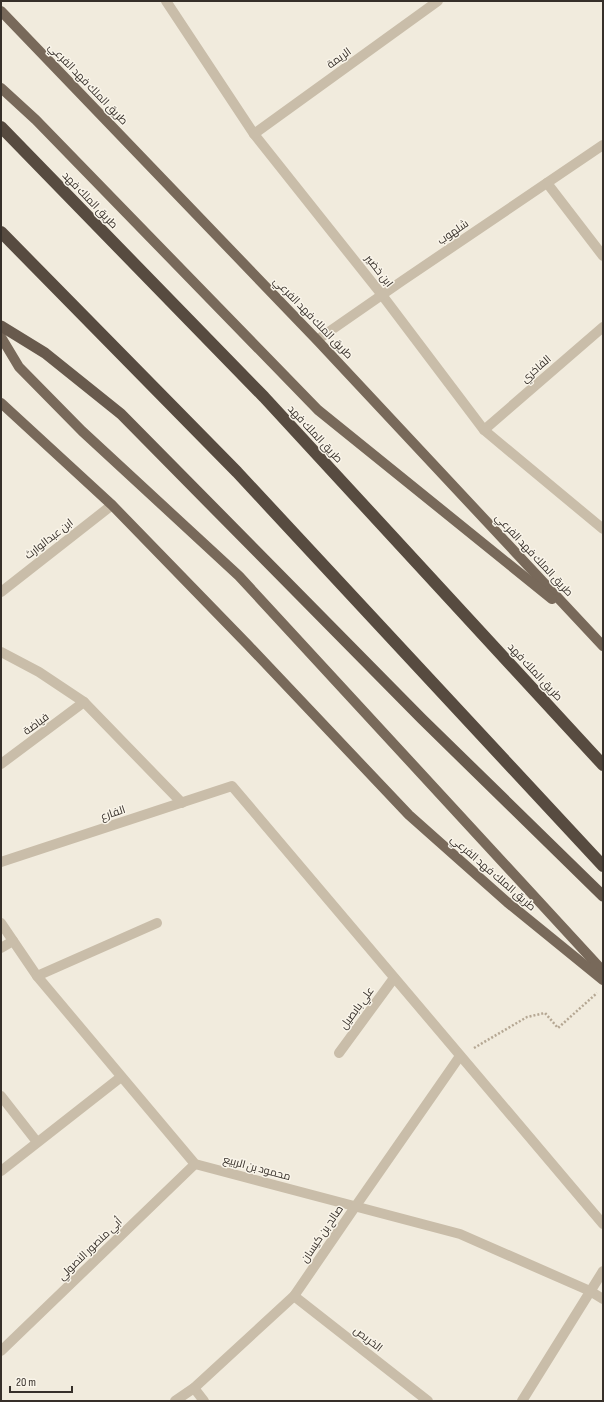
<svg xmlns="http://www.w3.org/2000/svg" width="604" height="1402" font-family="'Sofia Sans Condensed',Cairo,sans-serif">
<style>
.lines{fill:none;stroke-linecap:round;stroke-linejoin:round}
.path{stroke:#b5a793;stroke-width:2.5;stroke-dasharray:2 2;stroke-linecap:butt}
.minor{stroke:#c9bda9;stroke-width:10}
.primary{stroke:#78695a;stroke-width:10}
.trunk{stroke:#685a4d;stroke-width:11}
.motorway{stroke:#574b40;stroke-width:12}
.labels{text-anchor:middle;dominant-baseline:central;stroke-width:3;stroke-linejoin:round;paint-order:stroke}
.street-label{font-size:11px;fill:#362f29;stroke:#f9f4e9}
</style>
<rect width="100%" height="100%" fill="#f1ebdd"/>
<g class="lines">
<path class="path" d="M474 1048 527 1017 545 1013 558 1028 597 993"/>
<g class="minor">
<path d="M166 1 254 134 382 295 484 430 603 529"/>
<path d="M254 134 438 1"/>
<path d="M547 183 603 256"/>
<path d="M317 340 402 281 603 145"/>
<path d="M484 430 603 327"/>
<path d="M1 592 112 505"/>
<path d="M1 652 39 672 84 702 182 803"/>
<path d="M1 764 84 702"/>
<path d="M1 862 232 786 603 1224"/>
<path d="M1 923 37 976 195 1164 460 1234 590 1291 603 1299"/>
<path d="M1 948 13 941"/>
<path d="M37 976 157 923"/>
<path d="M339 1053 394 978"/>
<path d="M1 1096 37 1142"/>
<path d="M1 1171 121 1077"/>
<path d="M294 1296 428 1401"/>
<path d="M1 1351 195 1164"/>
<path d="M194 1388 204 1401"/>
<path d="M175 1401 194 1388 294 1296 355 1207 460 1056"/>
<path d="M522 1401 603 1271"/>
</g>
<g class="primary">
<path d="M1 11 317 340 603 646"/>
<path d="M1 88 36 120 318 410 552 599"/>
<path d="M1 337 19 367 82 431 239 576 603 971"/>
<path d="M1 403 112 505 248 645 409 815 507 902 603 980"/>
</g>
<path class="trunk" d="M1 326 45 353 121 414 422 719 603 896"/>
<g class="motorway">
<path d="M1 127 264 397 603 765"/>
<path d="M1 232 237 472 603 866"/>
</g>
</g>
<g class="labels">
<g class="street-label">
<text transform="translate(339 58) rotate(-36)">الريمة</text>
<text transform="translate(88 84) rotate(46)">طريق الملك فهد الفرعي</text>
<text transform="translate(90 200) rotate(46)">طريق الملك فهد</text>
<text transform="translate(453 232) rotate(-34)">شلهوب</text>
<text transform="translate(379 271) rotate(52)">ابن خضير</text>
<text transform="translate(313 318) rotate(46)">طريق الملك فهد الفرعي</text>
<text transform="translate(536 369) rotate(-41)">الفاخري</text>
<text transform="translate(315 434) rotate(47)">طريق الملك فهد</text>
<text transform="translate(49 539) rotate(-38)">ابن عبدالوارث</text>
<text transform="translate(534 555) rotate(47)">طريق الملك فهد الفرعي</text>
<text transform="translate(535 672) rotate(47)">طريق الملك فهد</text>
<text transform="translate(36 724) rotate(-36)">فياضة</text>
<text transform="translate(113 813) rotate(-18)">الفارع</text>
<text transform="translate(493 873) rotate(41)">طريق الملك فهد الفرعي</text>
<text transform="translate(357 1008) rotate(-54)">علي بابصيل</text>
<text transform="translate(257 1168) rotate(15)">محمود بن الربيع</text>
<text transform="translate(322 1234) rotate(-56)">صالح بن كيسان</text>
<text transform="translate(90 1249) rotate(-44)">أبي منصور النصولي</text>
<text transform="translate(368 1339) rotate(38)">الخريص</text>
</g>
</g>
<rect width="604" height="1402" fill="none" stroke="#362f29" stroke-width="4"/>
<path d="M10 1386v6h62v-6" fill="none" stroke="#362f29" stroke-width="2"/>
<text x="16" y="1386" font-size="12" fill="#362f29" stroke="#f9f4e9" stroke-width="3" paint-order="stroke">20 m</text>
</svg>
